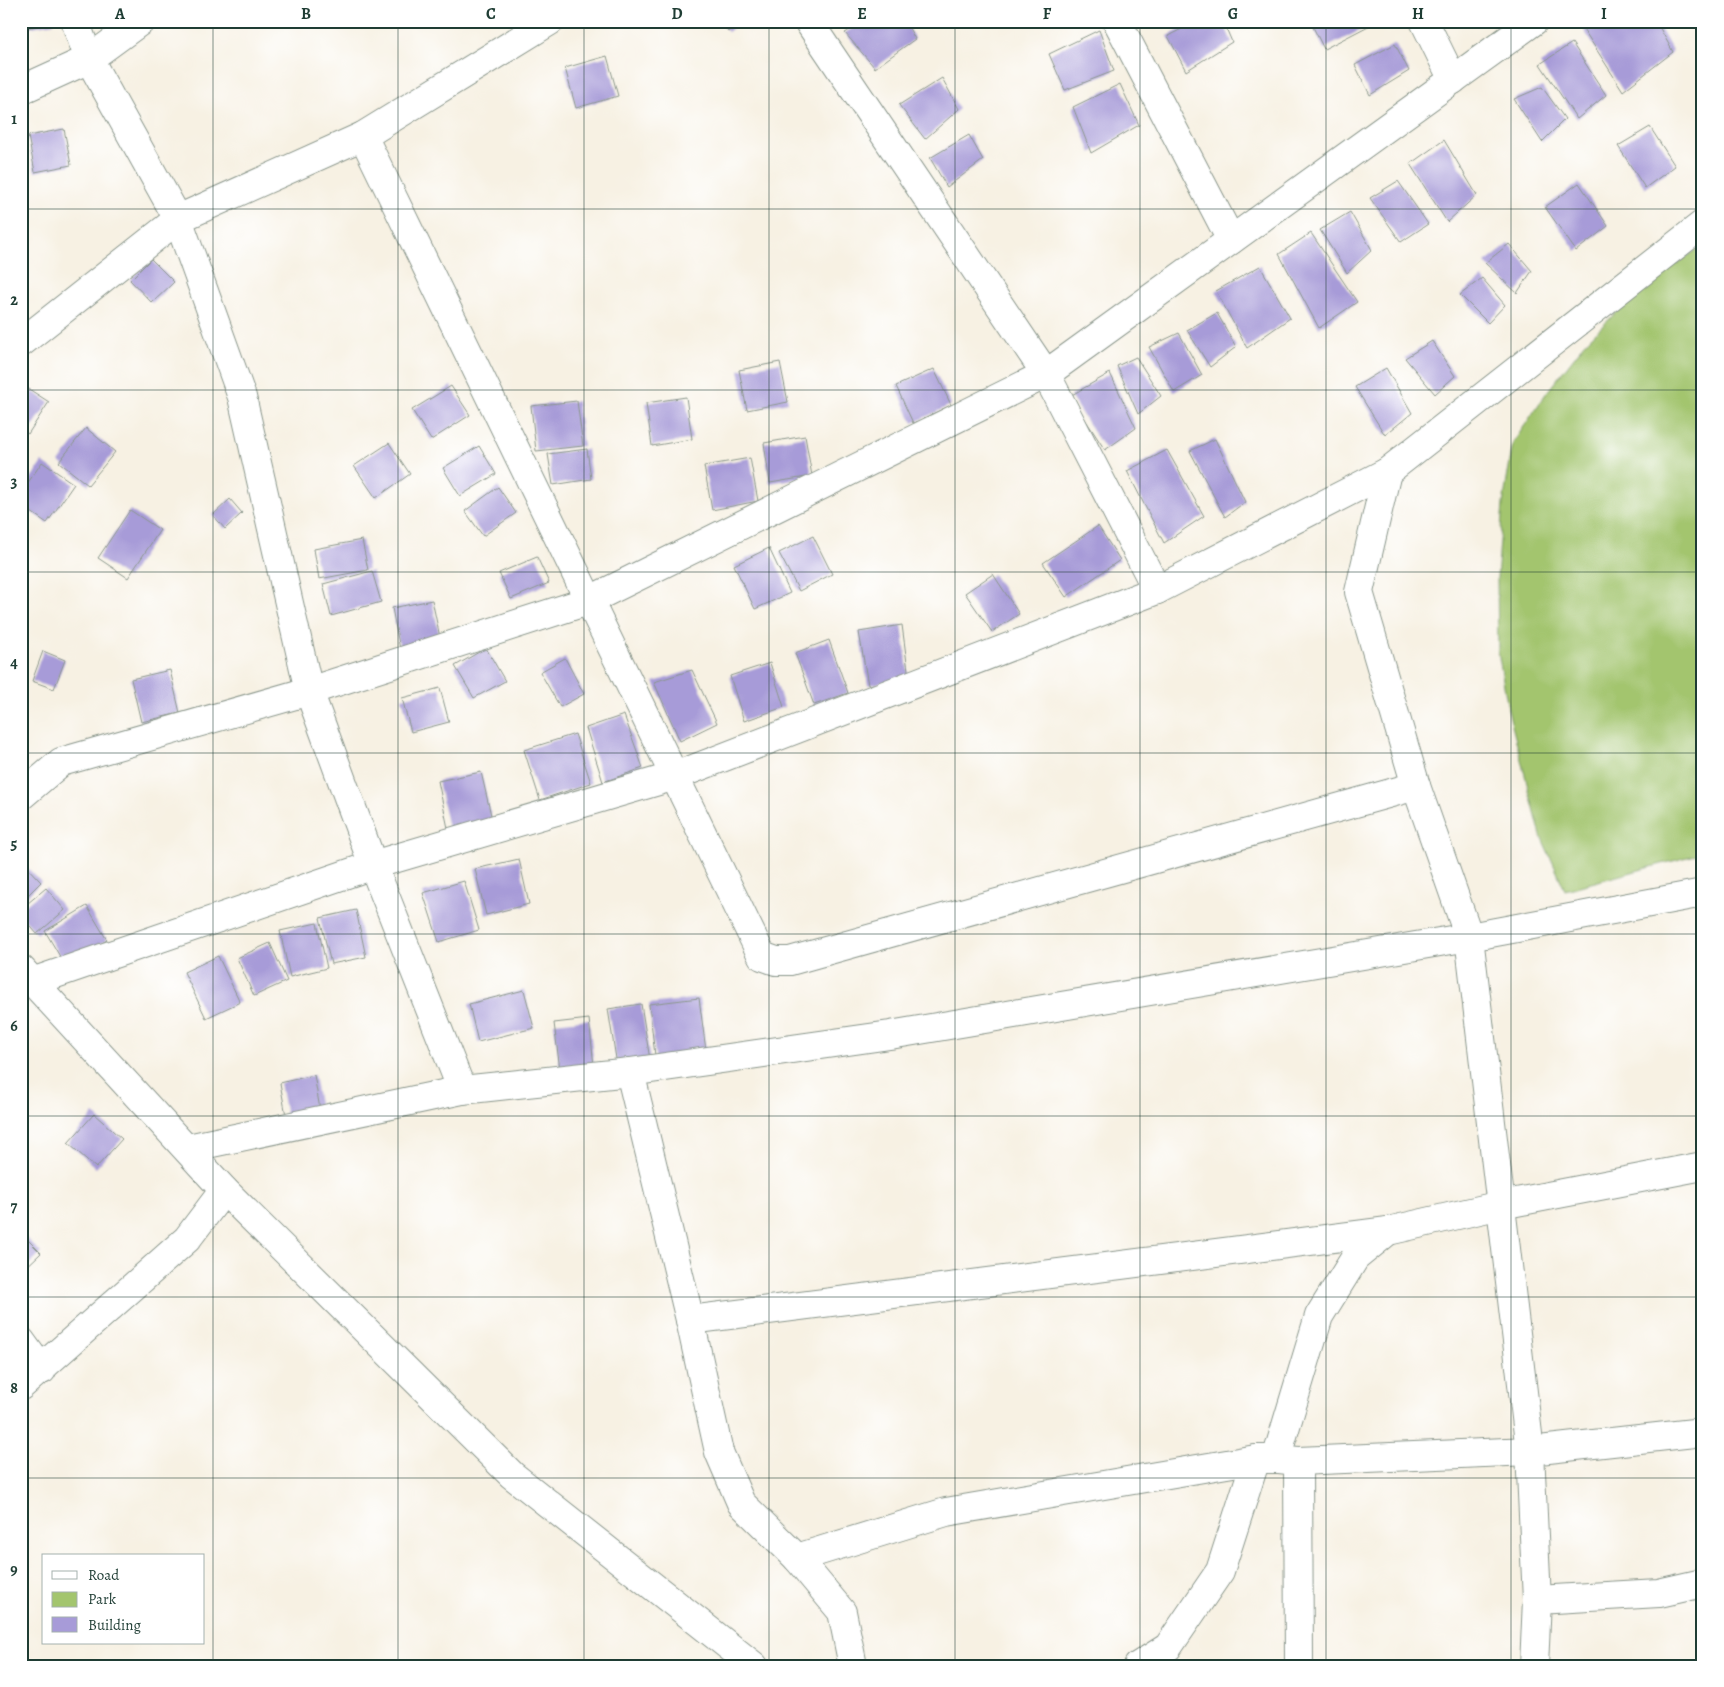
<svg xmlns="http://www.w3.org/2000/svg" width="1724" height="1687" font-family="Alegreya,serif">
<style>
.green{fill:#a3c56e;stroke:#618151}
.building{fill:#a79bd8}
.lines{fill:none;stroke-linecap:round;stroke-linejoin:round}
.minor-casing{stroke:#8b978c;stroke-width:30}
.minor{stroke:#fff;stroke-width:28}
.grid{fill:none;stroke:#1f3d34;stroke-width:1;stroke-opacity:0.55}
.neatline{fill:none;stroke:#1f3d34;stroke-width:2}
.grid-label{font-size:16px;text-anchor:middle;font-weight:bold;fill:#1f3d34}
</style>
<rect width="100%" height="100%" fill="#fff"/>
<filter id="ink" filterUnits="userSpaceOnUse"><feTurbulence type="fractalNoise" baseFrequency=".02" numOctaves="2"/><feDisplacementMap in="SourceGraphic" scale="10" xChannelSelector="R" yChannelSelector="G"/><feConvolveMatrix kernelMatrix="1 2 1 2 8 2 1 2 1" color-interpolation-filters="sRGB"/></filter>
<filter id="wash" filterUnits="userSpaceOnUse"><feTurbulence type="fractalNoise" baseFrequency=".0096" numOctaves="4" result="noise"/><feDisplacementMap in="SourceGraphic" scale="20" xChannelSelector="R" yChannelSelector="G"/><feGaussianBlur stdDeviation="1.12" result="paint"/><feColorMatrix in="noise" values="0 0 0 0 0 0 0 0 0 0 0 0 0 0 0 0 0 1.4 0 .05"/><feComposite in="paint" operator="in"/></filter>
<g filter="url(#wash)">
<rect width="100%" height="100%" fill="#f7f1e3"/>
<path class="green" d="M1703 245V853L1565 890 1541 836 1509 714 1498 652 1497 578 1503 504 1513 443 1547 392 1585 343 1636 293Z"/>
<g id="blocks">
<g class="building">
<path d="M21 21H54V23L21 29Z"/>
<path d="M719 21H741L728 32Z"/>
<path d="M864 21H905L915 39 875 68 845 33Z"/>
<path d="M1197 21H1223L1232 42 1186 71 1168 36Z"/>
<path d="M1310 21H1378L1324 49Z"/>
<path d="M1590 21H1656L1673 52 1623 91 1582 27Z"/>
<path d="M1099 30 1114 71 1065 90 1049 54Z"/>
<path d="M1572 43 1606 95 1577 119 1540 64Z"/>
<path d="M1395 44 1409 71 1370 95 1355 65Z"/>
<path d="M607 56 618 96 576 108 565 68Z"/>
<path d="M942 78 959 109 925 139 899 105Z"/>
<path d="M1120 84 1139 125 1091 153 1073 107Z"/>
<path d="M1542 87 1565 119 1542 142 1514 99Z"/>
<path d="M1650 127 1675 166 1645 188 1618 146Z"/>
<path d="M64 129 71 165 35 172 28 136Z"/>
<path d="M969 135 983 160 947 187 930 158Z"/>
<path d="M1444 140 1477 195 1447 222 1410 164Z"/>
<path d="M1398 181 1428 224 1401 242 1370 198Z"/>
<path d="M1579 183 1608 226 1576 251 1545 207Z"/>
<path d="M1350 212 1372 250 1347 273 1320 230Z"/>
<path d="M1311 233 1357 302 1319 328 1279 254Z"/>
<path d="M1509 244 1532 271 1517 293 1485 263Z"/>
<path d="M151 259 174 282 152 303 130 280Z"/>
<path d="M1260 266 1290 318 1247 348 1216 291Z"/>
<path d="M1482 278 1505 305 1488 323 1460 295Z"/>
<path d="M1217 313 1236 347 1210 367 1187 330Z"/>
<path d="M1179 333 1202 375 1174 392 1149 347Z"/>
<path d="M1432 341 1455 376 1435 394 1405 358Z"/>
<path d="M1136 357 1161 396 1138 414 1117 366Z"/>
<path d="M780 362 788 402 747 410 739 370Z"/>
<path d="M1386 368 1412 413 1385 435 1355 387Z"/>
<path d="M934 369 951 405 913 423 896 386Z"/>
<path d="M1110 373 1136 428 1105 450 1070 396Z"/>
<path d="M21 384 49 402 28 434 21 429Z"/>
<path d="M451 386 470 415 431 440 412 410Z"/>
<path d="M686 397 692 439 652 446 646 403Z"/>
<path d="M577 401 583 446 536 451 531 406Z"/>
<path d="M86 428 115 452 88 485 59 462Z"/>
<path d="M805 436 812 476 770 483 764 443Z"/>
<path d="M1215 439 1245 502 1225 517 1190 451Z"/>
<path d="M389 443 410 474 376 498 354 466Z"/>
<path d="M479 446 496 474 460 496 443 468Z"/>
<path d="M587 449 591 479 553 485 548 454Z"/>
<path d="M1167 450 1204 516 1164 543 1127 471Z"/>
<path d="M750 458 758 501 712 510 704 466Z"/>
<path d="M42 462 74 484 47 523 21 505V493Z"/>
<path d="M498 487 516 513 483 536 465 511Z"/>
<path d="M230 499 242 513 225 529 213 515Z"/>
<path d="M130 510 160 530 128 578 98 558Z"/>
<path d="M1098 526 1120 560 1066 597 1043 563Z"/>
<path d="M813 536 832 574 799 591 779 553Z"/>
<path d="M362 540 368 570 319 579 314 549Z"/>
<path d="M769 548 790 593 755 609 734 565Z"/>
<path d="M537 557 549 583 511 599 499 573Z"/>
<path d="M372 571 381 602 331 616 323 584Z"/>
<path d="M993 574 1019 614 992 632 965 593Z"/>
<path d="M432 600 442 647 401 655 392 608Z"/>
<path d="M902 625 909 678 868 685 859 632Z"/>
<path d="M829 640 848 693 814 705 795 653Z"/>
<path d="M486 648 505 681 474 698 455 666Z"/>
<path d="M43 651 65 660 54 689 32 681Z"/>
<path d="M565 658 584 694 560 707 540 672Z"/>
<path d="M770 663 784 707 744 721 730 676Z"/>
<path d="M170 670 180 713 141 722 131 679Z"/>
<path d="M692 670 717 723 680 741 654 682Z"/>
<path d="M440 688 449 722 411 732 402 698Z"/>
<path d="M624 715 643 768 603 782 586 728Z"/>
<path d="M575 734 591 783 540 800 524 750Z"/>
<path d="M481 772 493 824 449 833 438 781Z"/>
<path d="M519 859 529 904 486 915 475 869Z"/>
<path d="M21 861 41 882 21 902Z"/>
<path d="M464 881 479 930 439 942 423 893Z"/>
<path d="M46 888 65 910 37 934 21 915V909Z"/>
<path d="M87 906 107 940 65 965 45 931Z"/>
<path d="M356 910 366 957 331 964 320 918Z"/>
<path d="M317 923 327 968 290 977 280 931Z"/>
<path d="M270 943 287 981 254 996 237 958Z"/>
<path d="M218 956 240 1002 206 1018 184 972Z"/>
<path d="M524 990 534 1028 478 1042 469 1004Z"/>
<path d="M699 998 707 1058 656 1064 649 1004Z"/>
<path d="M641 1004 651 1066 618 1071 608 1009Z"/>
<path d="M589 1019 594 1066 560 1070 554 1023Z"/>
<path d="M314 1075 321 1115 287 1121 280 1083Z"/>
<path d="M94 1114 122 1139 96 1168 68 1143Z"/>
<path d="M21 1233 41 1253 21 1272Z"/>
</g>
</g>
</g>
<g filter="url(#ink)">
<use href="#blocks" fill-opacity="0" stroke="#8b978c" stroke-width="1"/>
<g class="lines">
<g class="minor-casing">
<g id="minor">
<path d="M75 21 89 59 178 219 242 397 309 691 373 865 462 1090 188 1148"/>
<path d="M808 21 1046 374 1157 590"/>
<path d="M1117 21 1231 240"/>
<path d="M1424 21 1453 80"/>
<path d="M21 90 89 59 141 21"/>
<path d="M363 136 762 956 776 961H790L1416 786"/>
<path d="M21 343 178 219 363 136 550 21"/>
<path d="M1387 472 1359 592 1416 786 1469 937 1530 1451 1537 1600 1534 1666"/>
<path d="M21 796 61 762 309 691 588 601 1046 374 1534 21"/>
<path d="M21 969 224 1190 512 1475 754 1666"/>
<path d="M32 982 373 865 675 776 1157 590 1387 472 1703 224"/>
<path d="M630 1072 690 1320 719 1452 741 1503 797 1558 842 1612 853 1666"/>
<path d="M462 1090 630 1072 890 1035 1469 937 1703 893"/>
<path d="M690 1320 1388 1231"/>
<path d="M21 1341 42 1370"/>
<path d="M21 1386 187 1239 224 1190"/>
<path d="M1279 1459 1298 1461 1299 1666"/>
<path d="M1298 1461 1530 1451 1703 1432"/>
<path d="M797 1558 946 1512 1256 1459"/>
<path d="M1537 1600 1659 1593 1703 1583"/>
<path d="M1138 1666 1168 1647 1220 1571 1256 1459H1276L1319 1316 1355 1258 1388 1231 1501 1205 1703 1166"/>
</g>
</g>
<use href="#minor" class="minor"/>
</g>
</g>
<path class="grid" d="M213 21V1666M398 21V1666M584 21V1666M769 21V1666M955 21V1666M1140 21V1666M1326 21V1666M1511 21V1666M21 209H1703M21 390H1703M21 572H1703M21 753H1703M21 934H1703M21 1116H1703M21 1297H1703M21 1478H1703"/>
<rect width="1724" height="1687" fill="none" stroke="#fff" stroke-width="55"/>
<rect x="42" y="1554" width="162" height="90" fill="#ffffff" stroke="#a5b1ae"/>
<rect x="52" y="1571" width="25" height="8" fill="#ffffff" stroke="#a5b1ae"/>
<text x="88" y="1580" font-size="15" fill="#1f3d34">Road</text>
<rect x="52" y="1592" width="25" height="15" fill="#a3c56e" stroke="#a5b1ae"/>
<text x="88" y="1604" font-size="15" fill="#1f3d34">Park</text>
<rect x="52" y="1617" width="25" height="15" fill="#a79bd8" stroke="#a5b1ae"/>
<text x="88" y="1630" font-size="15" fill="#1f3d34">Building</text>
<rect x="28" y="28" width="1668" height="1632" class="neatline"/>
<g class="grid-label">
<text x="120" y="19">A</text>
<text x="306" y="19">B</text>
<text x="491" y="19">C</text>
<text x="677" y="19">D</text>
<text x="862" y="19">E</text>
<text x="1047" y="19">F</text>
<text x="1233" y="19">G</text>
<text x="1418" y="19">H</text>
<text x="1604" y="19">I</text>
<text x="14" y="124">1</text>
<text x="14" y="305">2</text>
<text x="14" y="487">3</text>
<text x="14" y="668">4</text>
<text x="14" y="849">5</text>
<text x="14" y="1031">6</text>
<text x="14" y="1212">7</text>
<text x="14" y="1393">8</text>
<text x="14" y="1575">9</text>
</g>
</svg>
